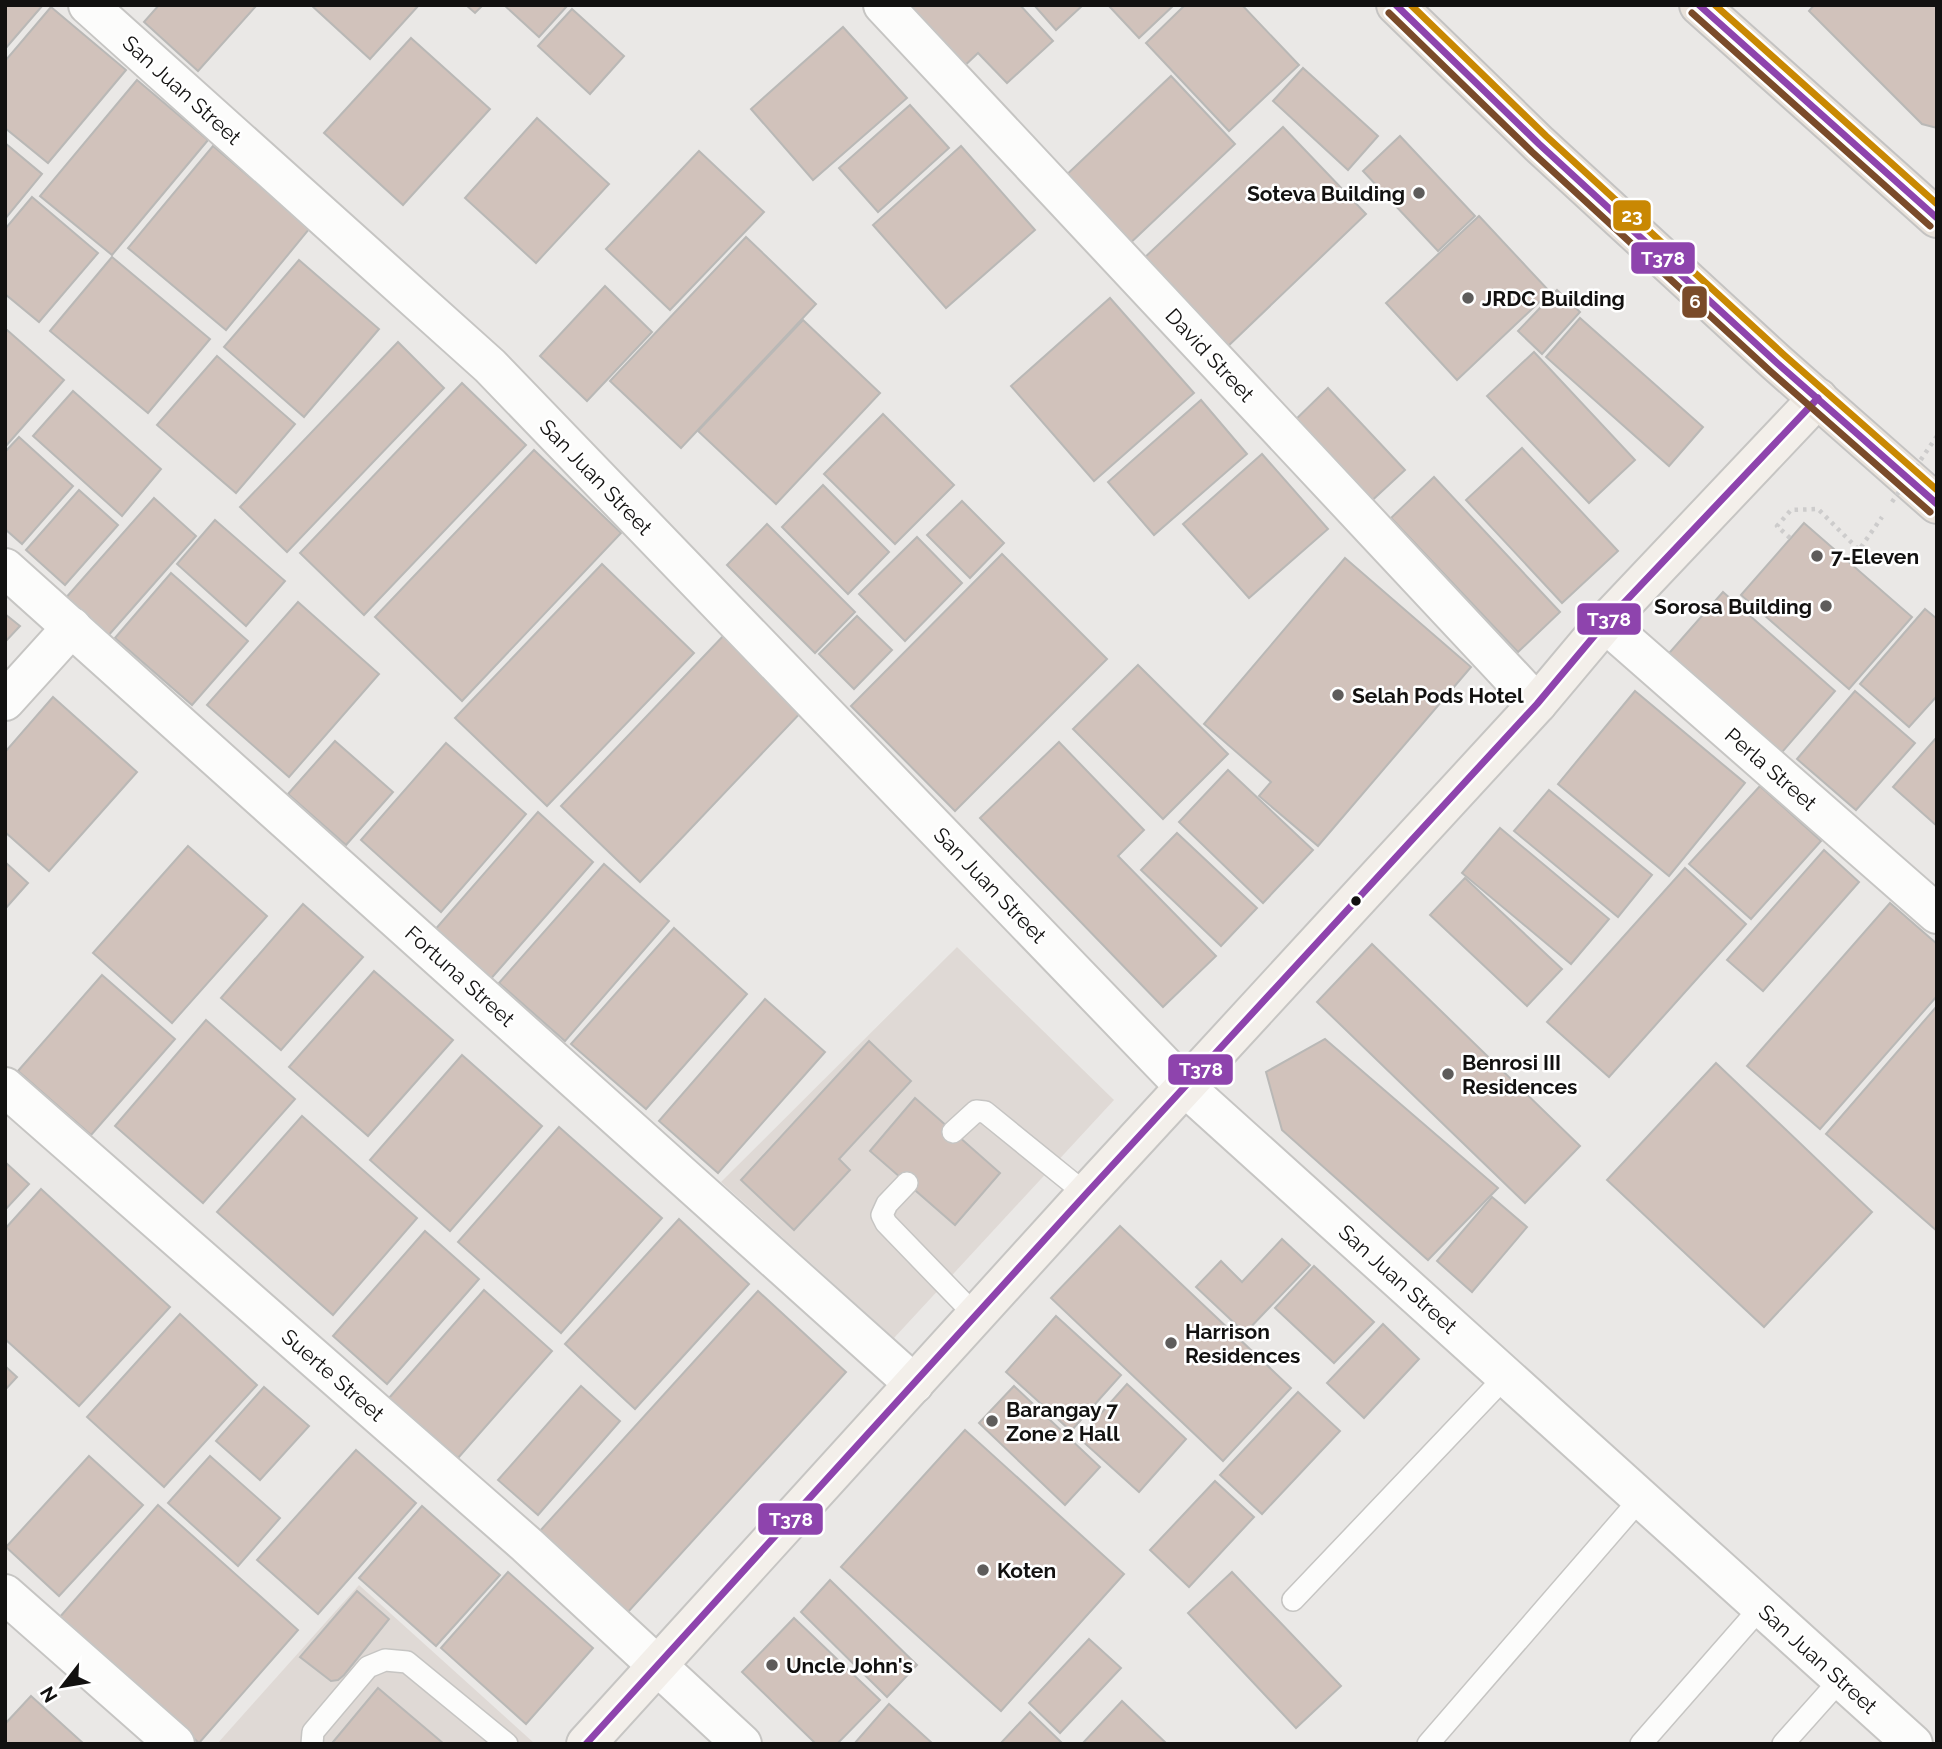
<svg xmlns="http://www.w3.org/2000/svg" width="1942" height="1749" font-family="Raleway,sans-serif">
<style>
.built{fill:#dfd9d5}
.building{fill:#d1c2bb;stroke:#b9b8b6;stroke-width:2}
.lines{fill:none;stroke-linecap:round;stroke-linejoin:round}
.lane-casing{stroke:#c6c5c3;stroke-width:24}
.street-casing{stroke:#c6c5c3;stroke-width:42}
.secondary-casing{stroke:#c6c5c3;stroke-width:42}
.primary-casing{stroke:#c4c3c2;stroke-width:42}
.path{stroke:#cdcccc;stroke-width:4.5;stroke-dasharray:3.5 5;stroke-linecap:butt}
.lane{stroke:#fcfcfb;stroke-width:21}
.street{stroke:#fcfcfb;stroke-width:38}
.secondary{stroke:#f3efea;stroke-width:38}
.primary{stroke:#e9e2da;stroke-width:38}
.path-bridge{stroke:#cdcccc;stroke-width:4.5;stroke-dasharray:3.5 5;stroke-linecap:butt}
.bus-1-casing{stroke:#fff;stroke-width:12}
.bus-2-casing{stroke:#fff;stroke-width:12}
.bus-3-casing{stroke:#fff;stroke-width:12}
.bus-1{stroke:#8e44ad;stroke-width:7}
.bus-2{stroke:#7a4b2a;stroke-width:7}
.bus-3{stroke:#c98803;stroke-width:7}
.poi-dot{fill:#5e5c5b;stroke:#fff;stroke-width:2.5}
.bus-dot{fill:#121110;stroke:#fff;stroke-width:2.5}
.labels{text-anchor:middle;dominant-baseline:central;stroke-width:5;stroke-linejoin:round;paint-order:stroke}
.street-label{font-size:21px;fill:#121110;stroke:#fff}
.poi-label{font-size:21px;font-weight:bold;fill:#121110;stroke:#fff;text-anchor:start}
.line-badge{stroke:#fff;stroke-width:2.5}
.badge-label{font-size:19px;text-anchor:middle;font-weight:bold;fill:#fff}
</style>
<rect width="100%" height="100%" fill="#eae8e6"/>
<g class="built">
<path d="M957 947 1114 1100 894 1338 721 1182Z"/>
<path d="M359 1585 534 1743 533 1744H217Z"/>
</g>
<g class="building">
<path d="M5 5H43L5 49Z"/>
<path d="M159 5H257L198 71 144 22Z"/>
<path d="M311 5H419L370 59Z"/>
<path d="M466 5H483L475 13Z"/>
<path d="M504 5H568L539 37Z"/>
<path d="M898 5H1020L1053 41 1007 83 978 53 958 72Z"/>
<path d="M1034 5H1083L1056 30Z"/>
<path d="M1108 5H1174L1139 38Z"/>
<path d="M1185 5H1242L1299 65 1229 131 1146 43Z"/>
<path d="M1814 5H1937V128L1922 124 1809 11Z"/>
<path d="M51 7 126 70 48 163 5 128V61Z"/>
<path d="M572 9 624 56 590 94 538 46Z"/>
<path d="M843 27 907 98 813 180 751 109Z"/>
<path d="M411 38 490 109 403 205 324 133Z"/>
<path d="M1303 68 1378 136 1348 170 1273 101Z"/>
<path d="M1171 76 1235 144 1125 248 1061 180Z"/>
<path d="M137 80 208 140 112 255 40 196Z"/>
<path d="M910 105 949 148 878 212 839 168Z"/>
<path d="M537 118 609 184 536 263 465 198Z"/>
<path d="M1283 127 1366 214 1225 349 1141 261Z"/>
<path d="M1400 136 1475 216 1438 251 1363 171Z"/>
<path d="M5 143 42 174 5 219Z"/>
<path d="M213 146 310 228 226 330 128 248Z"/>
<path d="M961 146 1035 230 946 308 873 225Z"/>
<path d="M699 151 764 212 670 310 606 249Z"/>
<path d="M32 197 98 253 39 322 5 294V229Z"/>
<path d="M1479 216 1550 292 1457 380 1386 303Z"/>
<path d="M746 237 816 304 681 448 610 381Z"/>
<path d="M112 257 210 339 148 413 50 331Z"/>
<path d="M299 260 379 329 304 417 224 347Z"/>
<path d="M605 286 652 332 587 401 540 356Z"/>
<path d="M1557 290 1580 312 1542 354 1518 331Z"/>
<path d="M1110 298 1194 393 1094 481 1011 386Z"/>
<path d="M1580 318 1703 427 1669 466 1546 357Z"/>
<path d="M803 320 880 393 776 504 698 431Z"/>
<path d="M7 330 64 380 5 447V332Z"/>
<path d="M398 342 444 388 287 552 240 507Z"/>
<path d="M1534 352 1635 460 1589 503 1487 396Z"/>
<path d="M217 356 295 424 236 493 157 425Z"/>
<path d="M462 383 526 445 364 615 300 553Z"/>
<path d="M1328 388 1405 470 1366 506 1290 425Z"/>
<path d="M73 391 161 469 122 516 33 436Z"/>
<path d="M1201 400 1247 454 1154 535 1108 482Z"/>
<path d="M883 414 954 485 895 544 824 474Z"/>
<path d="M19 437 73 486 22 544 5 529V452Z"/>
<path d="M1522 448 1618 551 1562 603 1466 500Z"/>
<path d="M534 450 621 533 462 701 375 617Z"/>
<path d="M1262 454 1328 529 1249 598 1183 524Z"/>
<path d="M1434 477 1560 612 1518 652 1391 518Z"/>
<path d="M823 485 889 552 848 594 782 527Z"/>
<path d="M79 490 118 525 65 585 26 550Z"/>
<path d="M154 498 196 536 107 637 64 600Z"/>
<path d="M962 501 1004 543 970 578 927 535Z"/>
<path d="M215 520 285 581 246 626 177 564Z"/>
<path d="M1804 523 1912 617 1849 689 1741 595Z"/>
<path d="M767 524 855 612 815 653 727 565Z"/>
<path d="M917 537 962 583 905 641 859 594Z"/>
<path d="M1002 554 1107 659 955 811 851 706Z"/>
<path d="M1345 558 1471 667 1318 846 1259 796 1271 782 1204 724Z"/>
<path d="M602 564 694 653 547 806 455 718Z"/>
<path d="M171 573 248 641 192 705 115 638Z"/>
<path d="M1723 592 1835 691 1777 758 1664 659Z"/>
<path d="M298 602 379 674 289 777 207 705Z"/>
<path d="M1925 609 1937 619V696L1909 727 1860 684Z"/>
<path d="M5 614 20 626 5 642Z"/>
<path d="M857 616 892 650 854 689 819 654Z"/>
<path d="M727 632 806 707 640 882 561 806Z"/>
<path d="M1138 665 1228 754 1163 819 1073 729Z"/>
<path d="M1635 691 1745 783 1669 876 1558 784Z"/>
<path d="M1855 691 1915 743 1856 810 1797 759Z"/>
<path d="M53 697 137 772 49 871 5 832V752Z"/>
<path d="M1937 737V826L1893 787Z"/>
<path d="M335 741 393 792 346 845 288 794Z"/>
<path d="M1059 742 1144 830 1118 856 1216 956 1163 1007 980 818Z"/>
<path d="M446 743 526 814 441 912 361 840Z"/>
<path d="M1228 770 1313 850 1263 903 1179 822Z"/>
<path d="M1760 786 1821 841 1751 919 1689 864Z"/>
<path d="M1549 790 1652 875 1618 917 1514 831Z"/>
<path d="M538 812 593 862 488 982 433 932Z"/>
<path d="M1500 828 1609 919 1571 964 1462 873Z"/>
<path d="M1177 833 1257 908 1221 946 1141 870Z"/>
<path d="M188 846 267 916 172 1023 93 953Z"/>
<path d="M1824 850 1859 882 1763 991 1727 960Z"/>
<path d="M5 862 28 883 5 909Z"/>
<path d="M604 864 669 921 565 1041 499 983Z"/>
<path d="M1685 868 1746 924 1609 1077 1547 1022Z"/>
<path d="M1465 878 1562 969 1527 1006 1430 915Z"/>
<path d="M1890 903 1937 944V996L1820 1129 1747 1066Z"/>
<path d="M303 904 363 957 281 1050 221 998Z"/>
<path d="M674 928 747 994 646 1109 571 1044Z"/>
<path d="M1372 944 1580 1146 1525 1203 1317 1002Z"/>
<path d="M374 971 453 1040 368 1136 289 1067Z"/>
<path d="M102 975 175 1039 91 1135 18 1071Z"/>
<path d="M765 999 825 1052 718 1173 659 1121Z"/>
<path d="M1937 1006V1231L1826 1134Z"/>
<path d="M206 1020 295 1099 203 1203 115 1126Z"/>
<path d="M1325 1039 1498 1188 1428 1260 1282 1130 1266 1072Z"/>
<path d="M869 1041 911 1081 839 1159 850 1170 794 1230 741 1180Z"/>
<path d="M462 1055 542 1126 450 1231 370 1160Z"/>
<path d="M1716 1063 1872 1212 1764 1327 1607 1180Z"/>
<path d="M915 1098 1000 1173 955 1225 870 1151Z"/>
<path d="M302 1116 417 1218 333 1315 217 1212Z"/>
<path d="M559 1127 662 1218 561 1333 458 1242Z"/>
<path d="M5 1162 29 1184 5 1210Z"/>
<path d="M41 1189 170 1307 79 1406 5 1339V1229Z"/>
<path d="M1492 1197 1527 1227 1472 1292 1437 1261Z"/>
<path d="M679 1219 749 1284 635 1409 565 1344Z"/>
<path d="M1120 1226 1291 1388 1223 1461 1051 1298Z"/>
<path d="M425 1231 479 1279 387 1384 333 1336Z"/>
<path d="M1282 1239 1310 1265 1245 1333 1196 1287 1221 1261 1242 1282Z"/>
<path d="M1314 1266 1374 1322 1334 1363 1275 1308Z"/>
<path d="M484 1290 552 1351 458 1458 389 1398Z"/>
<path d="M758 1291 846 1372 627 1613 539 1532Z"/>
<path d="M180 1314 257 1385 164 1487 87 1417Z"/>
<path d="M1056 1316 1121 1375 1071 1431 1006 1372Z"/>
<path d="M1383 1324 1419 1359 1364 1418 1327 1383Z"/>
<path d="M5 1366 17 1377 5 1390Z"/>
<path d="M1127 1384 1186 1439 1139 1492 1079 1438Z"/>
<path d="M581 1386 620 1421 538 1515 498 1480Z"/>
<path d="M1014 1386 1100 1467 1065 1505 979 1423Z"/>
<path d="M264 1387 309 1426 260 1480 216 1441Z"/>
<path d="M1298 1392 1340 1431 1262 1514 1220 1475Z"/>
<path d="M965 1430 1124 1574 1001 1711 841 1567Z"/>
<path d="M356 1450 416 1503 318 1614 257 1560Z"/>
<path d="M89 1456 143 1505 59 1596 6 1547Z"/>
<path d="M210 1456 280 1518 238 1566 168 1503Z"/>
<path d="M1215 1481 1254 1517 1189 1587 1150 1550Z"/>
<path d="M158 1505 298 1630 199 1743 59 1618Z"/>
<path d="M422 1506 500 1575 436 1646 359 1578Z"/>
<path d="M508 1572 593 1648 526 1724 441 1648Z"/>
<path d="M1232 1572 1341 1686 1296 1728 1188 1613Z"/>
<path d="M830 1580 917 1665 887 1697 801 1612Z"/>
<path d="M357 1591 389 1619 344 1675 338 1680 331 1681 300 1657Z"/>
<path d="M794 1618 880 1700 837 1744H816L742 1672Z"/>
<path d="M1089 1639 1121 1668 1060 1733 1029 1703Z"/>
<path d="M378 1688 444 1744H335L333 1742Z"/>
<path d="M31 1696 84 1744H5V1724Z"/>
<path d="M1122 1701 1167 1744H1082Z"/>
<path d="M889 1704 933 1744H854Z"/>
<path d="M1030 1712 1062 1743 1061 1744H1000Z"/>
</g>
<g class="lines">
<g class="lane-casing">
<g id="lane">
<path d="M953 1132 976 1111 985 1112 1086 1194"/>
<path d="M907 1183 887 1204 882 1215 886 1223 976 1316"/>
<path d="M1293 1600 1506 1376"/>
<path d="M312 1744 313 1732 368 1667 385 1660 407 1662 507 1744"/>
<path d="M1428 1744 1641 1498"/>
<path d="M1641 1744 1761 1607"/>
<path d="M1783 1744 1841 1679"/>
</g>
</g>
<g class="street-casing">
<g id="street">
<path d="M88 5 490 366 1184 1086 1913 1744"/>
<path d="M883 5 1537 704"/>
<path d="M5 568 914 1384"/>
<path d="M1605 623 1937 914"/>
<path d="M5 701 72 627"/>
<path d="M5 1087 527 1545 742 1744"/>
<path d="M5 1594 175 1744"/>
</g>
</g>
<g class="secondary-casing">
<path id="secondary" d="M586 1744 1086 1194 1537 704 1605 623 1818 398"/>
</g>
<g class="primary-casing">
<g id="primary">
<path d="M1396 5 1539 144 1777 363 1937 504"/>
<path d="M1699 5 1937 218"/>
</g>
</g>
<path class="path" d="M1790 538 1777 526 1791 510 1818 509 1859 550 1882 517"/>
<use href="#lane" class="lane"/>
<use href="#street" class="street"/>
<use href="#secondary" class="secondary"/>
<use href="#primary" class="primary"/>
<path class="path-bridge" d="M1892 502 1937 436"/>
<g class="bus-1-casing">
<g id="bus-1">
<path d="M1396 5 1539 144 1777 363 1937 504"/>
<path d="M1699 5 1937 218"/>
<path d="M586 1744 1086 1194 1537 704 1605 623 1818 398"/>
</g>
</g>
<g class="bus-2-casing">
<g id="bus-2">
<path d="M1389 13 1532 152 1770 371 1930 512"/>
<path d="M1692 13 1930 226"/>
</g>
</g>
<g class="bus-3-casing">
<g id="bus-3">
<path d="M1411 5 1546 136 1784 355 1937 490"/>
<path d="M1715 5 1937 204"/>
</g>
</g>
<use href="#bus-1" class="bus-1"/>
<use href="#bus-2" class="bus-2"/>
<use href="#bus-3" class="bus-3"/>
</g>
<g class="poi-dot">
<circle cx="1419" cy="193" r="7"/>
<circle cx="1468" cy="298" r="7"/>
<circle cx="1817" cy="556" r="7"/>
<circle cx="1826" cy="606" r="7"/>
<circle cx="1338" cy="695" r="7"/>
<circle cx="1448" cy="1074" r="7"/>
<circle cx="1171" cy="1343" r="7"/>
<circle cx="992" cy="1421" r="7"/>
<circle cx="983" cy="1570" r="7"/>
<circle cx="772" cy="1665" r="7"/>
</g>
<circle class="bus-dot" cx="1356" cy="901" r="6"/>
<g class="labels">
<g class="street-label">
<text transform="translate(182 90) rotate(42)">San Juan Street</text>
<text transform="translate(1210 355) rotate(47)">David Street</text>
<text transform="translate(596 477) rotate(46)">San Juan Street</text>
<text transform="translate(1771 769) rotate(41)">Perla Street</text>
<text transform="translate(990 885) rotate(46)">San Juan Street</text>
<text transform="translate(460 976) rotate(42)">Fortuna Street</text>
<text transform="translate(1398 1279) rotate(42)">San Juan Street</text>
<text transform="translate(333 1375) rotate(41)">Suerte Street</text>
<text transform="translate(1818 1659) rotate(42)">San Juan Street</text>
</g>
<g class="poi-label">
<text x="1405" y="193" text-anchor="end">Soteva Building</text>
<text x="1482" y="298">JRDC Building</text>
<text x="1831" y="556">7-Eleven</text>
<text x="1812" y="606" text-anchor="end">Sorosa Building</text>
<text x="1352" y="695">Selah Pods Hotel</text>
<text x="1462" y="1062">Benrosi III<tspan x="1462" dy="24">Residences</tspan></text>
<text x="1185" y="1331">Harrison<tspan x="1185" dy="24">Residences</tspan></text>
<text x="1006" y="1409">Barangay 7<tspan x="1006" dy="24">Zone 2 Hall</tspan></text>
<text x="997" y="1570">Koten</text>
<text x="786" y="1665">Uncle John's</text>
</g>
</g>
<g class="line-badge">
<rect x="1612" y="199" width="40" height="33" rx="7" fill="#c98803"/>
<rect x="1630" y="241" width="66" height="34" rx="7" fill="#8e44ad"/>
<rect x="1681" y="285" width="27" height="34" rx="7" fill="#7a4b2a"/>
<rect x="1576" y="602" width="66" height="34" rx="7" fill="#8e44ad"/>
<rect x="1167" y="1053" width="67" height="33" rx="7" fill="#8e44ad"/>
<rect x="757" y="1502" width="67" height="34" rx="7" fill="#8e44ad"/>
</g>
<g class="badge-label">
<text x="1632" y="222">23</text>
<text x="1663" y="265">T378</text>
<text x="1695" y="308">6</text>
<text x="1609" y="626">T378</text>
<text x="1201" y="1076">T378</text>
<text x="791" y="1526">T378</text>
</g>
<rect width="1942" height="1749" fill="none" stroke="#121110" stroke-width="14"/>
<g transform="translate(63 1686) rotate(239)" stroke="#ffffff" stroke-width="5" paint-order="stroke">
<path d="M0-5L12 26L0 18L-12 26Z" fill="#121110"/>
<text y="-10" font-size="19" font-weight="bold" text-anchor="middle" fill="#121110">N</text>
</g>
</svg>
